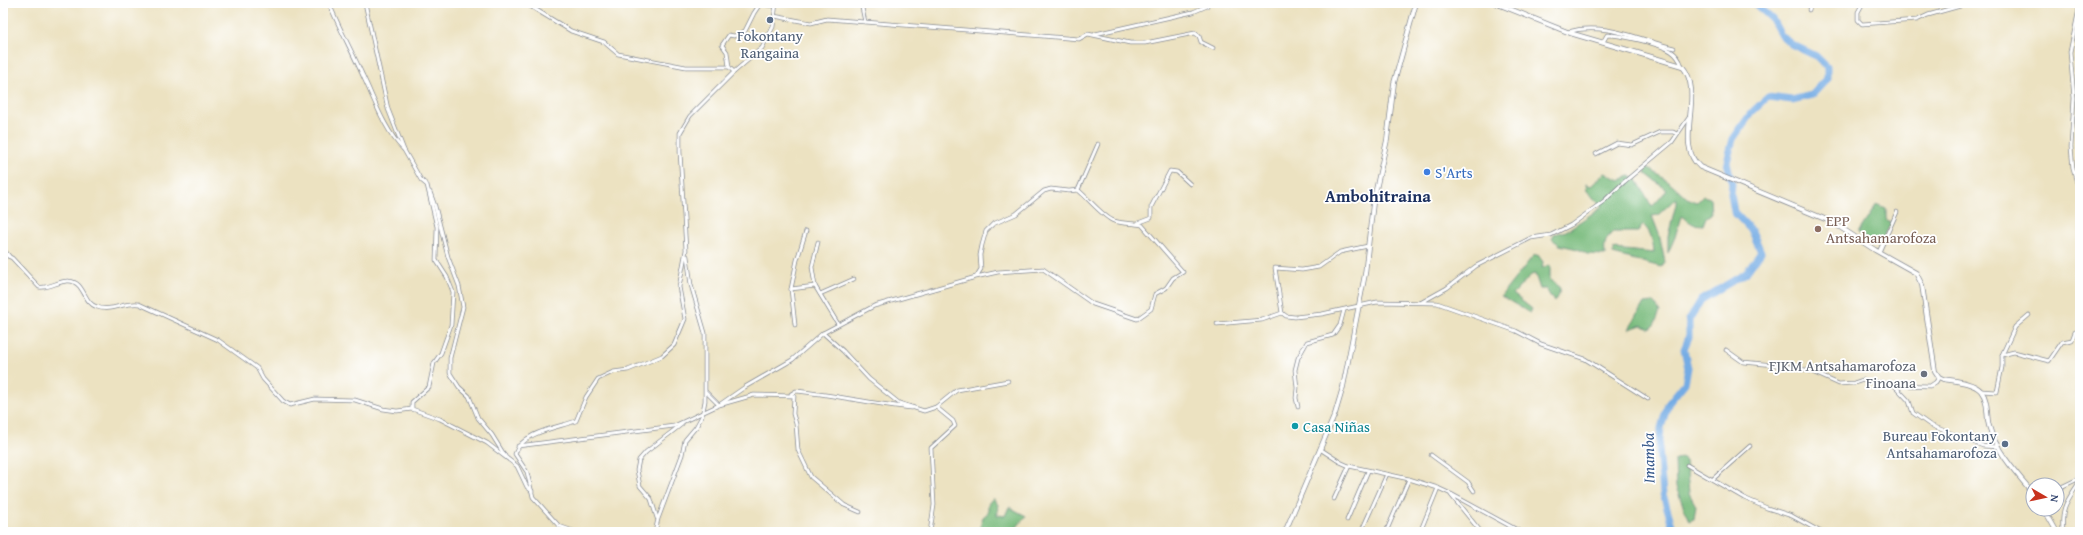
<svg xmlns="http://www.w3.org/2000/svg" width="2083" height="535" font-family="'Gentium Book Plus',serif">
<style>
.forest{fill:#7abc7e;stroke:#4a766e}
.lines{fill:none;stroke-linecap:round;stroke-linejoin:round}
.river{stroke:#75ace4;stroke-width:7}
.street-casing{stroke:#848890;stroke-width:4.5}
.secondary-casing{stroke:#848890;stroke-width:5.5}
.street{stroke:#fff;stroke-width:3}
.secondary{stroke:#fff;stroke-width:4}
.service-dot{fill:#5c6f8a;stroke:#fff;stroke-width:1.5}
.shop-dot{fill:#3f7fe0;stroke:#fff;stroke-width:1.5}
.education-dot{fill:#8d6e63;stroke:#fff;stroke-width:1.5}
.worship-dot{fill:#6b7280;stroke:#fff;stroke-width:1.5}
.culture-dot{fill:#0f9aa8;stroke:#fff;stroke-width:1.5}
.labels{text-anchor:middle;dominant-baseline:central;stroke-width:3.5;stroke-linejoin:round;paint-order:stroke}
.service-label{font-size:15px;fill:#4e5e75;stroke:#fff}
.shop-label{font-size:15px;fill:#366cbe;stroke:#fff;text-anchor:start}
.education-label{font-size:15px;fill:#785e54;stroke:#fff;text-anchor:start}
.worship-label{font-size:15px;fill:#5b616d;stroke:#fff;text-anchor:end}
.culture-label{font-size:15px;fill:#0d838f;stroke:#fff;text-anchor:start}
.water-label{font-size:16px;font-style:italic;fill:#3a5b8d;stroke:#fff}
.quarter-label{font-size:17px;font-weight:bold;fill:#1b2f5e;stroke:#fff}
</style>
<rect width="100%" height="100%" fill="#fff"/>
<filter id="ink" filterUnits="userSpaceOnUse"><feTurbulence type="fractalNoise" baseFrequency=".025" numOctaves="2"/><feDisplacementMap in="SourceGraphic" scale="8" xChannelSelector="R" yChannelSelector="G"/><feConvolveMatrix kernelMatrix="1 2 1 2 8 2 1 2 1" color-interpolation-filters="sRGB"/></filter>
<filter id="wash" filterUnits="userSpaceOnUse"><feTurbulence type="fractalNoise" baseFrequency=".012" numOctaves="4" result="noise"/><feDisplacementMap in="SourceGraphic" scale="16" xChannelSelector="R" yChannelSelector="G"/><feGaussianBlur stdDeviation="0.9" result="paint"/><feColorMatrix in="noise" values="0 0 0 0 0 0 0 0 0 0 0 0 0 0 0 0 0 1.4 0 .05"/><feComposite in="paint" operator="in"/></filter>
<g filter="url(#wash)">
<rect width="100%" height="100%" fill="#ece2c1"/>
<g class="forest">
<path d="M1647 167 1672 184 1687 198 1697 202 1703 196 1710 198 1711 214 1706 217 1703 225 1693 224 1681 216 1675 237 1668 253V236L1676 204V198L1658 215 1652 216 1659 234 1665 262 1661 267 1613 254 1614 249 1654 253C1653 243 1652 232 1643 225L1638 232H1613C1605 239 1604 244 1605 255L1587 254 1578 249 1560 245 1552 239 1554 234 1566 231 1602 207 1587 191 1586 184 1591 186 1605 173 1620 180 1630 176 1636 178 1652 207 1667 190 1645 173Z"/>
<path d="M1877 204 1886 208V219L1891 223 1879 247 1858 233Z"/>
<path d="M1538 255 1543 262 1542 268 1550 265V280L1560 288 1559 294 1554 302 1546 289H1540L1535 274 1531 275 1513 294 1532 309 1530 313 1501 296 1533 256Z"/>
<path d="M1654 302 1660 312 1654 325 1649 329 1642 325 1629 329 1644 303Z"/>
<path d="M1681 457 1686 461 1689 493 1696 506 1694 519 1689 521 1676 487 1675 460Z"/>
<path d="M993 498 998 505 997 515 1005 516 1009 507 1026 516 1017 527V532H979L983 517 988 513V504Z"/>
</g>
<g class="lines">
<path class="river" d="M1674 532 1663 494 1659 449 1661 428 1668 404 1685 383 1688 368 1684 349 1689 337V320L1701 300 1746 273 1761 252 1752 231 1734 212 1731 194 1732 184 1727 162 1733 139 1751 113 1768 97 1792 100 1812 95 1827 79V67L1816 56 1791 44 1781 35 1772 19 1754 3"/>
</g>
</g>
<g filter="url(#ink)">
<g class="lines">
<g class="street-casing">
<g id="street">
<path d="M329 3C339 28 352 51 363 76 375 101 384 129 403 149"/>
<path d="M365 3 388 109 404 150 421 180 427 185 437 227 436 260 447 277 453 292 451 325 441 353 434 363 429 387 412 402V409"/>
<path d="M525 3 571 31 604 42 618 54 686 67H729L734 72"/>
<path d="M861 3 865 22"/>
<path d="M1863 3 1858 12V20L1862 24 1917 20 1928 15 1971 3"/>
<path d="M1809 10 1811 3"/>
<path d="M774 16 811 23 827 19 1079 39 1088 34 1130 43H1145L1195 33 1199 36 1201 42 1213 48"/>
<path d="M1568 32C1603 21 1640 40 1674 48"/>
<path d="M1095 34 1193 12 1207 6"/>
<path d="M1603 42 1607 35C1621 35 1660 44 1671 51 1677 55 1680 60 1682 66"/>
<path d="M729 67 727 52 722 45 729 35 734 36 745 31 754 13 760 4 775 6"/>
<path d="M1596 154 1617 143 1632 145 1660 132H1673L1677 134"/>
<path d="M2077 183 2073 169 2071 147 2074 98 2070 52 2080 4"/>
<path d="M1078 190 1098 144"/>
<path d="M430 192 435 206 448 257 459 286 463 307 450 358V373L459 387 469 396 478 418 492 435 505 456"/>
<path d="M1138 223 1151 218V207L1170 171 1177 172 1190 184"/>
<path d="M806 231 797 260 791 289 815 286"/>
<path d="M818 242 812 267 815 286 838 324"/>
<path d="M3 249 9 256"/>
<path d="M1879 252 1897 212"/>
<path d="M3 254 12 258 39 287C50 289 59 280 69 281 85 282 83 303 97 307 111 312 124 302 139 304L218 340 257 368 263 379 283 401 290 405 315 399 355 400 383 409 397 411 412 409 440 419 487 443 517 466 527 487 532 491"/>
<path d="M791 289 795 325"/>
<path d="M820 294 854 279"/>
<path d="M1422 302 1447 288 1476 266 1531 238 1551 235 1571 225 1604 201 1624 182 1672 142 1690 116"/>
<path d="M1282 313 1275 268 1302 270 1319 267 1340 252 1368 246"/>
<path d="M1217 324 1262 320 1282 313 1286 316 1295 317 1322 314 1377 302 1437 303 1516 331 1541 344 1585 359 1648 399"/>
<path d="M823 333 843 351 869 379 899 403 924 411 936 407 957 390 1008 381"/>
<path d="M1726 350 1743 362 1786 366 1810 371 1839 384 1854 383 1863 380 1894 385 1909 401 1913 413 1930 425 1983 446 1999 447"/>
<path d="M2002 355 2015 327 2029 315"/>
<path d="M1894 385 1930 386 1936 382 1939 377"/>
<path d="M1981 391 1997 392 2002 367V355L2014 352 2049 361 2062 342 2072 340 2075 332"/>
<path d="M706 392 719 405 754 395 794 396 793 414 796 424 798 450 811 477 844 505 860 512"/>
<path d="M791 394 796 391C835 395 873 404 912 408"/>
<path d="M1298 407 1296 398 1297 388 1295 370 1298 358 1307 342 1333 335 1340 325 1344 310"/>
<path d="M518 446 674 426 719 405 745 387 792 360 823 333 874 306 976 277 981 269 980 255 982 245 986 231 993 224 1016 214 1044 191 1051 189 1069 191 1078 190C1088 198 1104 218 1114 221 1123 224 1132 223 1142 225L1183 272 1173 278 1166 288 1155 294 1151 309 1137 319 1093 304 1043 269 998 272 976 277"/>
<path d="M1320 449 1340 462 1349 466 1409 479 1438 488 1451 494 1521 532"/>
<path d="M1431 455 1468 482 1474 491"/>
<path d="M1687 465 1744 498 1767 508 1792 516 1821 532"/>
<path d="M1713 479 1750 446"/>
<path d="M2057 489 2080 478"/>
<path d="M1451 495 1481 532"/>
<path d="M1334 499 1349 466"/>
<path d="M657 518 651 499 640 486 637 470 639 460 646 452 682 424"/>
<path d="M1347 520 1368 471"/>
<path d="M1362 530 1387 474"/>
<path d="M576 532 559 526 533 497 527 472 515 454C522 432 556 428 576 421L586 397 598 379 613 372 628 370 662 356 674 345 685 319 679 287 686 250 680 152V133L690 116 734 72 762 48 773 27 776 3"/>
<path d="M655 532 658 519 682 455 685 440 696 427 702 416 705 401V333L691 285 687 256"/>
<path d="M930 532 934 505 931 448 955 426 953 421 936 407"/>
<path d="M1386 532 1409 479"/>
<path d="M1420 532 1438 488"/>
<path d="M2063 532C2061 505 2067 502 2080 481"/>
</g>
</g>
<g class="secondary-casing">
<g id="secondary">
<path d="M1495 3 1570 33 1682 66C1706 93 1673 144 1700 167L1832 222 1875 250 1916 273 1922 285 1935 371 1939 377 1943 379C1954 381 1973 382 1981 391 1989 401 1986 415 1989 426 1996 451 2017 474 2033 493"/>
<path d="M2044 509 2057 532"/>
<path d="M1285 532 1335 414 1343 387 1365 274 1373 203 1387 140 1394 83 1416 3"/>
</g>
</g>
<use href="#street" class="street"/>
<use href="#secondary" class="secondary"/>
</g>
</g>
<g class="service-dot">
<circle cx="770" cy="20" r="4"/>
<circle cx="2005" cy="444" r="4"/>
</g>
<circle class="shop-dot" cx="1427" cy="172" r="4"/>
<circle class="education-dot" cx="1818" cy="229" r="4"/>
<circle class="worship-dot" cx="1924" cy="374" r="4"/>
<circle class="culture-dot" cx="1295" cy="426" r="4"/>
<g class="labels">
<g class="service-label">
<text x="770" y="35">Fokontany<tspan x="770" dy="17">Rangaina</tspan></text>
<text x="1997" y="435" text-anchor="end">Bureau Fokontany<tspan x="1997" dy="17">Antsahamarofoza</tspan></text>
</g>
<g class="shop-label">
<text x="1435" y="172">S'Arts</text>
</g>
<g class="education-label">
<text x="1826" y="220">EPP<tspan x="1826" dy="17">Antsahamarofoza</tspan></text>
</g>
<g class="worship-label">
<text x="1916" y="365">FJKM Antsahamarofoza<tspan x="1916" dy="17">Finoana</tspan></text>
</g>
<g class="culture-label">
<text x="1303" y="426">Casa Niñas</text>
</g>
<g class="water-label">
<text transform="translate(1648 458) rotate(-91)">Imamba</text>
</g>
<g class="quarter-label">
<text x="1378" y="195">Ambohitraina</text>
</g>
</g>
<rect width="2083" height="535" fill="none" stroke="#fff" stroke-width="16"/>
<g transform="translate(2045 497) rotate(99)"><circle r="19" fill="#ffffff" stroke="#a4acbf"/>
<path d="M0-3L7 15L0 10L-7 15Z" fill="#c8321e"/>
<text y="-6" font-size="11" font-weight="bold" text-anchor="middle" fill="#1b2f5e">N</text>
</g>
</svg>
